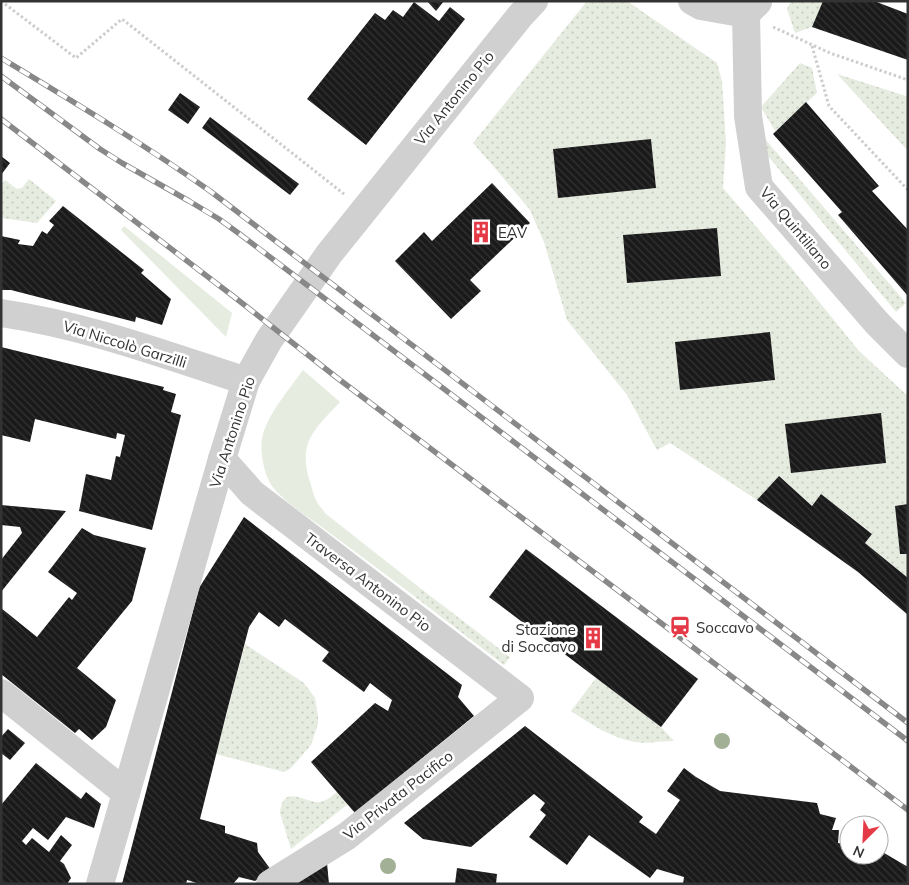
<svg xmlns="http://www.w3.org/2000/svg" width="909" height="885" font-family="Mulish,sans-serif">
<style>
.grass{fill:#e6ecdf}
.park{fill:url(#park-dots);fill-rule:evenodd}
.building{fill:url(#building-back-hatch)}
.lines{fill:none;stroke-linecap:round;stroke-linejoin:round}
.path{stroke:#cdcdcd;stroke-width:3;stroke-dasharray:2.5 2.5;stroke-linecap:butt}
.minor{stroke:#d0d0d0;stroke-width:28}
.rail-casing{stroke:#888;stroke-width:5.5}
.rail{stroke:#fff;stroke-width:4;stroke-dasharray:11;stroke-linecap:butt}
.tree{fill:#a2b095}
.labels{text-anchor:middle;dominant-baseline:central;stroke-width:5;stroke-linejoin:round;paint-order:stroke}
.street-label{font-size:15px;fill:#333;stroke:#fff}
.poi-label{font-size:15px;fill:#333;stroke:#fff;text-anchor:start}
</style>
<defs>
<pattern id="park-dots" width="8" height="8" patternUnits="userSpaceOnUse" patternTransform="scale(1.25)"><rect width="8" height="8" fill="#e6ecdf"/><path d="M2 2h.1M6 6h.1" fill="none" stroke="#c6cbc0" stroke-width="1.8" stroke-linecap="round"/></pattern>
<pattern id="building-back-hatch" width="6" height="6" patternUnits="userSpaceOnUse" patternTransform="scale(1.25)"><rect width="6" height="6" fill="#1a1a1a"/><path d="M-1 5l2 2M0 0l6 6M5-1l2 2" fill="none" stroke="#333"/></pattern>
</defs>
<rect width="100%" height="100%" fill="#fff"/>
<g class="grass">
<path d="M124 226 232 313 226 337 121 230Z"/>
<path d="M303 370 340 402C316 428 298 441 309 479 312 487 313 495 317 502 319 506 323 510 326 514L420 588 414 596C383 572 351 549 319 525 306 516 281 499 272 486 264 475 260 452 262 439 266 416 289 390 303 370Z"/>
</g>
<g class="park">
<path d="M587 1H627L717 63 722 81 726 143 723 188 790 266 859 351 908 396V504L895 506 900 554H908V578L865 543 872 533 821 494 812 506 779 476 757 500 670 443 657 450 627 395 567 320 544 242 530 210 500 174 473 143ZM651 139 656 188 558 197 553 149ZM717 228 720 276 627 283 624 235ZM675 343 775 380 680 390ZM880 414 886 463 791 473 786 424Z"/>
<path d="M791 1H823L812 27 795 33 787 9Z"/>
<path d="M800 63 812 68 817 93 775 131 761 107Z"/>
<path d="M837 74 906 96 908 97V151Z"/>
<path d="M765 139 906 303 896 312 768 156Z"/>
<path d="M29 179 56 201 37 223 1 218V185L5 180 17 189 22 188Z"/>
<path d="M420 588 510 657 504 665 414 596Z"/>
<path d="M245 644 304 683 315 698 318 716V724L311 745 290 769 284 772 216 754Z"/>
<path d="M596 678 661 727 674 741C661 741 647 744 635 742 611 738 591 724 571 711Z"/>
<path d="M337 792 348 804 291 849 280 813C283 782 306 804 320 802 326 801 332 796 337 792Z"/>
</g>
<g class="building">
<path d="M427 1H444L436 11Z"/>
<path d="M823 1H874L908 14V60L812 27Z"/>
<path d="M414 2 439 21 450 7 465 19 366 145 307 99 375 13 385 20 393 10 403 17Z"/>
<path d="M180 93 200 107 188 124 168 110Z"/>
<path d="M806 102 879 186 872 191 908 230V296L838 215 842 212 773 134Z"/>
<path d="M210 117 299 184 290 195 202 128Z"/>
<path d="M651 139 656 188 558 198 553 149Z"/>
<path d="M1 156 10 163 1 175Z"/>
<path d="M492 183 530 223 470 280 481 291 451 319 395 261 424 232 432 241Z"/>
<path d="M63 206 144 270 141 273 171 299 162 325 136 317 135 322 11 290H1V236L20 240 18 244 33 246 42 231 47 234 54 225 49 221Z"/>
<path d="M717 228 721 276 627 283 623 235Z"/>
<path d="M770 332 775 380 680 390 675 342Z"/>
<path d="M1 347 164 387 163 390 176 394 171 412 181 415 152 530 79 511 86 474 111 480 116 456 120 457 125 435 117 433 116 439 35 419 30 442 1 435 2 416H1Z"/>
<path d="M881 413 886 463 791 473 785 424Z"/>
<path d="M779 476 812 506 821 494 872 534 865 543 908 578V615L858 572 757 500Z"/>
<path d="M908 504V554H900L895 506Z"/>
<path d="M1 505 66 511 1 592V560L22 533 20 527 1 525Z"/>
<path d="M244 517 462 685 458 697 474 716 355 813 311 762 375 703 388 711 392 700 370 683 364 692 322 661 329 652 285 619 279 627 259 612 249 627 227 711 200 819 225 826V833L257 843 258 852 271 870 255 881 239 877 233 884H200L187 880 186 884H122L199 588Z"/>
<path d="M82 528 94 535 146 548 132 601 77 668 116 700 106 727 92 740 79 729 75 733 1 674V608L37 637 69 597 72 600 77 593 48 572Z"/>
<path d="M526 549 698 679 661 727 489 597Z"/>
<path d="M525 726 643 817 639 822 656 834 680 800 667 791 684 768 696 777 720 791 817 803 820 814 836 818 832 830H839L838 843 849 845V855H879V850L908 867V884H683L684 877 657 869 650 878 589 835 567 865 529 837 546 815 540 810 545 803 534 794 471 847 423 839 404 823Z"/>
<path d="M8 729 25 743 10 760 1 753V737Z"/>
<path d="M36 763 81 799 86 792 101 804 94 828 66 817 48 840 33 828 22 841 26 845 32 838 49 852 61 835 72 845 60 861 64 864 71 878 67 884H1V805Z"/>
<path d="M327 863 329 884H292Z"/>
<path d="M457 868 497 874 496 884H455Z"/>
</g>
<g class="lines">
<g class="path">
<path d="M1 1 76 58 122 19 344 194"/>
<path d="M773 27 830 53 908 80"/>
<path d="M812 46 829 106 908 190"/>
</g>
<g class="minor">
<path d="M692 1 701 6 746 14 758 2"/>
<path d="M746 14 748 116 759 187 877 323 908 354"/>
<path d="M1 313C85 325 166 355 246 381"/>
<path d="M222 459 252 493 520 698 347 836 270 884"/>
<path d="M1 693 126 793"/>
<path d="M100 884 222 459 246 381 269 340 329 254 520 16 534 1"/>
</g>
<g class="rail-casing">
<g id="rail">
<path d="M1 58C72 101 142 143 210 191L908 723"/>
<path d="M1 76 100 149 122 163 189 201 219 219 241 235 908 741"/>
<path d="M1 119 233 296 336 377 908 810"/>
</g>
</g>
<use href="#rail" class="rail"/>
</g>
<g class="tree">
<circle cx="722" cy="741" r="8"/>
<circle cx="388" cy="866" r="8"/>
</g>
<defs>
<g id="building-bare" transform="scale(1.725)"><path d="M-4-6H4V6H1V3H-1V6H-4ZM-2.5-4.3h1.7v1.8h-1.7ZM.8-4.3h1.7v1.8H.8ZM-2.5-1h1.7V.8h-1.7ZM.8-1h1.7V.8H.8Z" fill="#e63946" stroke="#fff" stroke-width="2.5" paint-order="stroke"/></g>
<g id="station-bare" transform="scale(1.725)"><path d="M-3-6H3Q5-6 5-4V2Q5 4 3 4L4.5 6H3L1.5 4h-3L-3 6H-4.5L-3 4Q-5 4-5 2V-4Q-5-6-3-6ZM-3.5-4v3h7v-3ZM-3.5 1v1.5H-2V1ZM2 1v1.5H3.5V1Z" fill="#e63946" stroke="#fff" stroke-width="2.5" paint-order="stroke"/></g>
</defs>
<g fill-rule="evenodd">
<use href="#building-bare" x="481" y="232"/>
<use href="#station-bare" x="680" y="627"/>
<use href="#building-bare" x="593" y="638"/>
</g>
<g class="labels">
<g class="street-label">
<text transform="translate(454 98) rotate(-51)">Via Antonino Pio</text>
<text transform="translate(796 228) rotate(50)">Via Quintiliano</text>
<text transform="translate(125 344) rotate(17)">Via Niccolò Garzilli</text>
<text transform="translate(232 432) rotate(-72)">Via Antonino Pio</text>
<text transform="translate(368 582) rotate(37)">Traversa Antonino Pio</text>
<text transform="translate(398 795) rotate(-38)">Via Privata Pacifico</text>
</g>
<g class="poi-label">
<text x="498" y="232">EAV</text>
<text x="696" y="627">Soccavo</text>
<text x="576" y="629" text-anchor="end">Stazione<tspan x="576" dy="17">di Soccavo</tspan></text>
</g>
</g>
<rect width="909" height="885" fill="none" stroke="#333333" stroke-width="5"/>
<g transform="translate(864 840) rotate(204)"><circle r="24" fill="#ffffff" stroke="#adadad"/>
<path d="M0-4L9 19L0 12L-9 19Z" fill="#e63946"/>
<text y="-8" font-size="14" font-weight="bold" text-anchor="middle" fill="#333333">N</text>
</g>
</svg>
